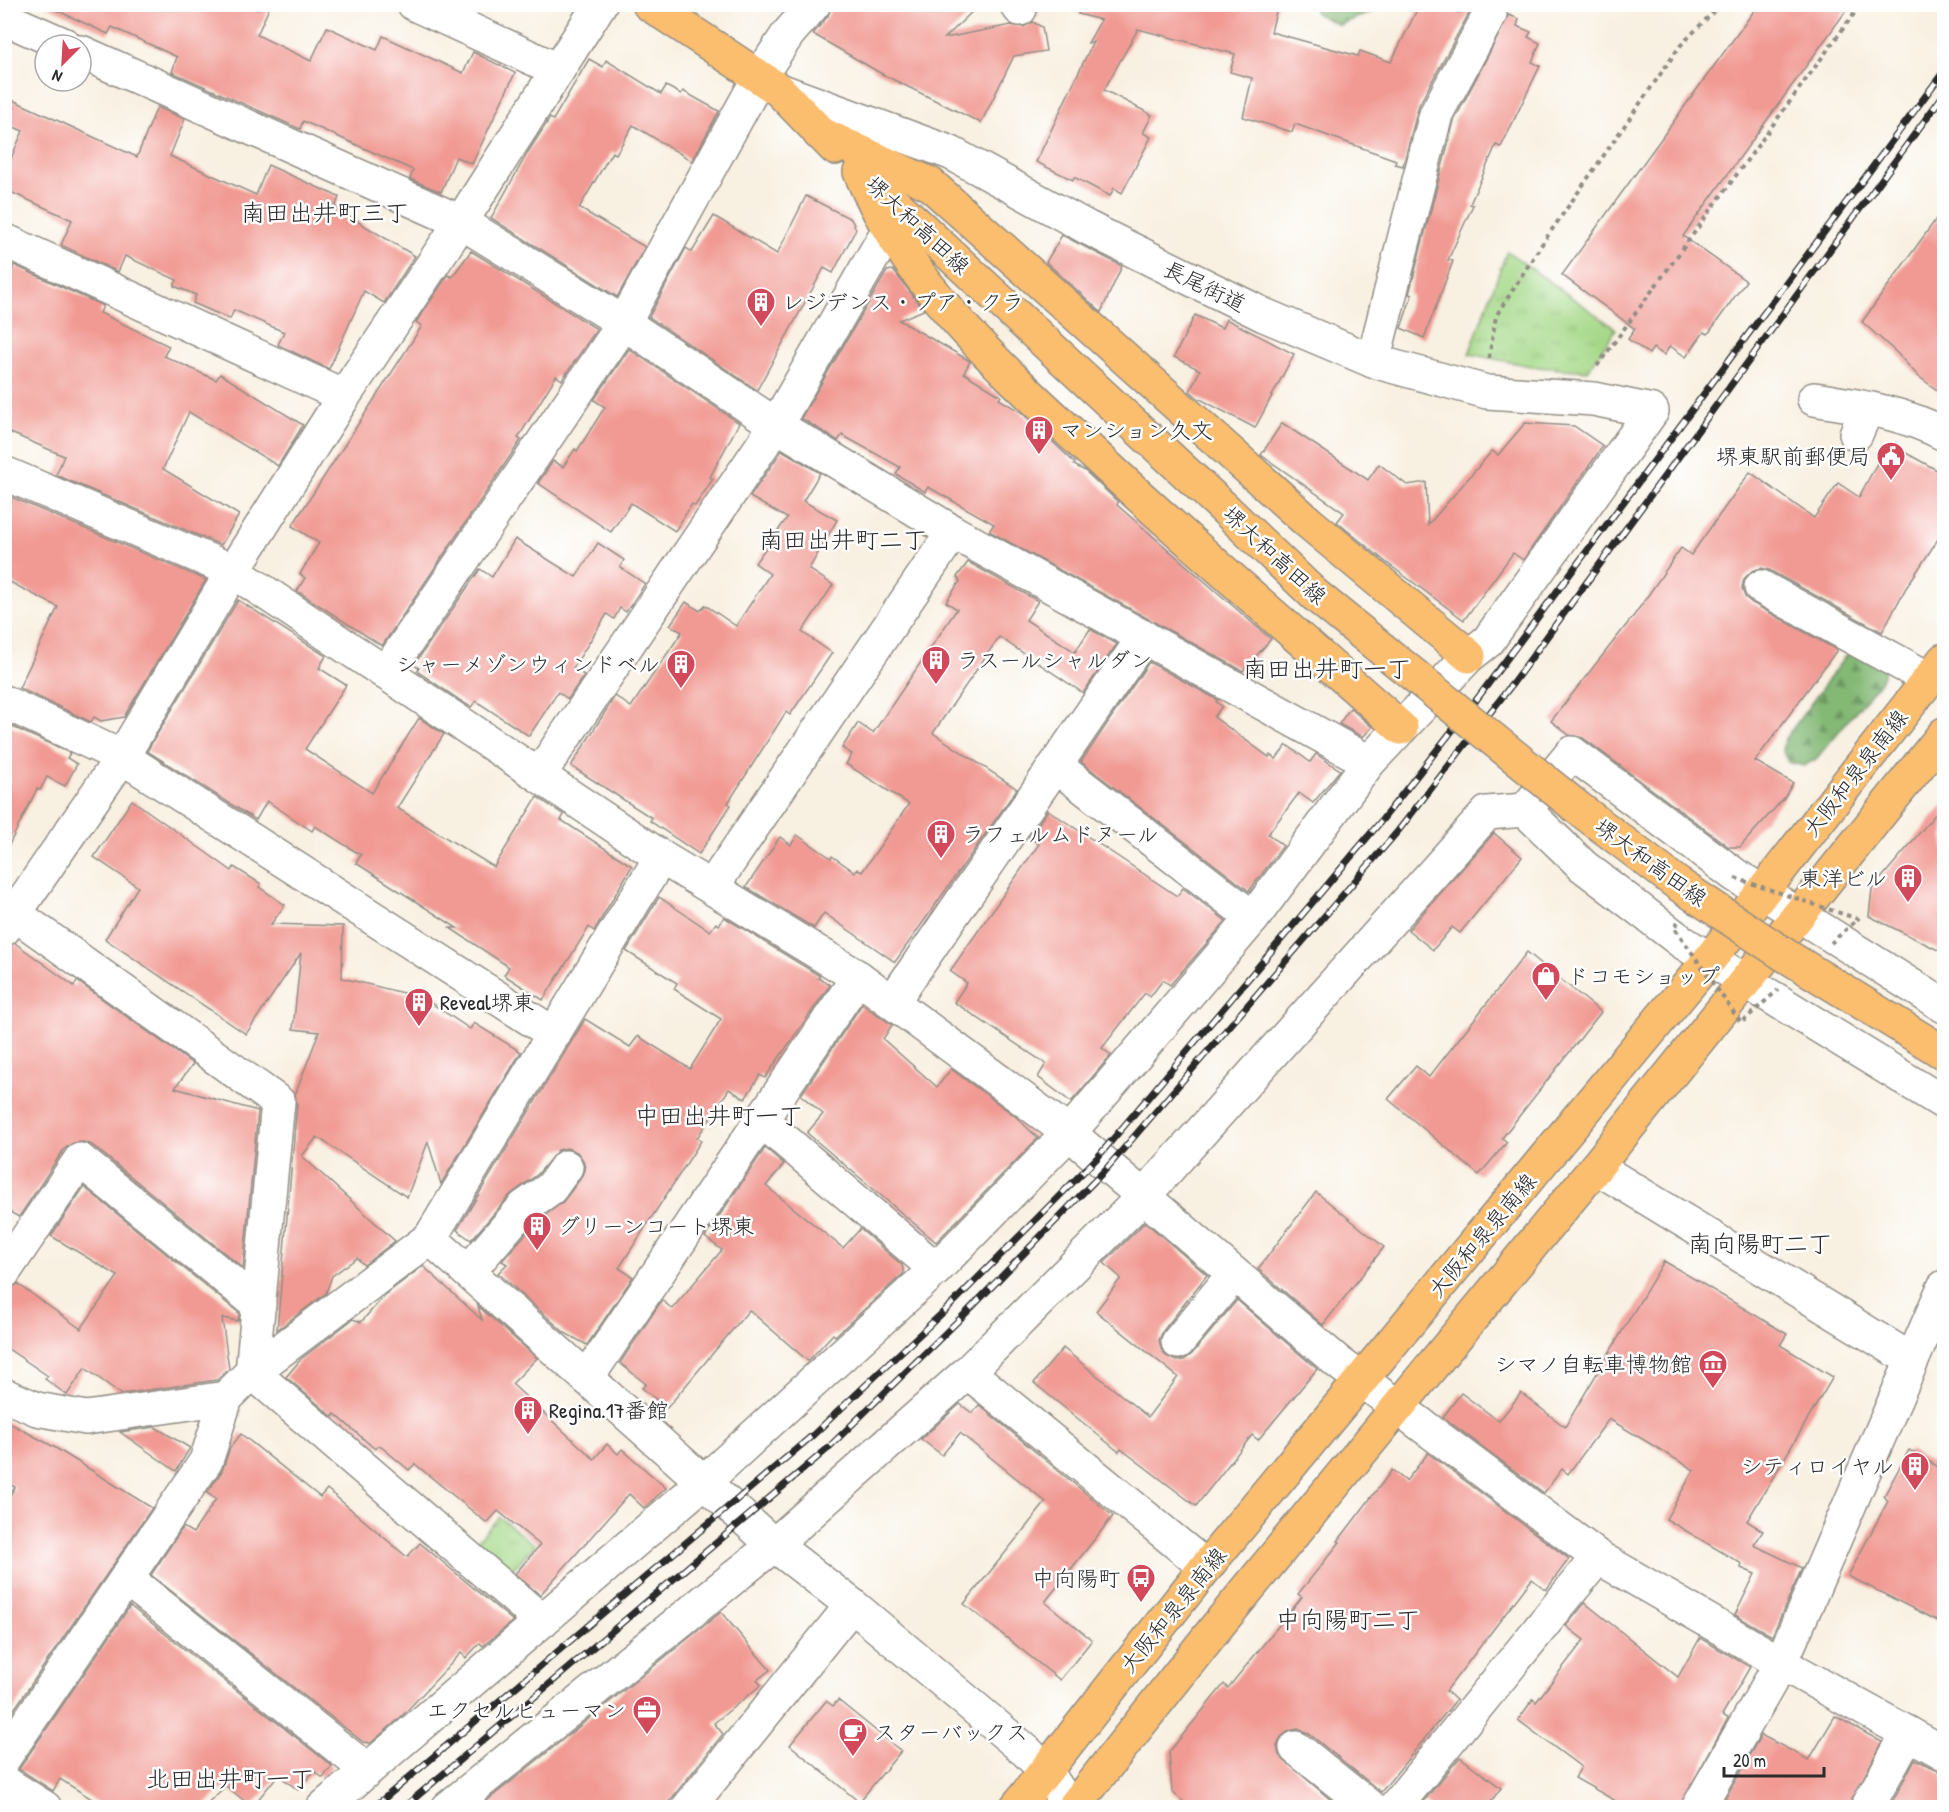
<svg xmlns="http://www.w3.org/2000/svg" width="1949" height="1812" font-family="'Patrick Hand','Klee One',sans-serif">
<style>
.grass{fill:url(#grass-tufts);stroke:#688259;stroke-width:1.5}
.forest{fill:url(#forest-firs);stroke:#577250;stroke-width:1.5}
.building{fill:#f19a93}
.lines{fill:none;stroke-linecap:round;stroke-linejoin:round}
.minor-casing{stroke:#928e86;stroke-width:36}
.major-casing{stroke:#928e86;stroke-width:36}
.path{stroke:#928e86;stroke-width:4;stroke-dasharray:4.5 4.5;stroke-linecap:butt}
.minor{stroke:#fff;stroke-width:33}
.major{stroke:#fbbd6e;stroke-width:33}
.rail-casing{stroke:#2b2b2b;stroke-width:7}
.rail{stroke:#fff;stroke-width:4.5;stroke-dasharray:14;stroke-linecap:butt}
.major-bridge-casing{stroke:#928e86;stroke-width:36;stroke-linecap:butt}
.path-bridge{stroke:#928e86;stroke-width:4;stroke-dasharray:4.5 4.5;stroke-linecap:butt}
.major-bridge{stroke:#fbbd6e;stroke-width:33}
.labels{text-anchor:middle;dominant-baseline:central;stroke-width:5;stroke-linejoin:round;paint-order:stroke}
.street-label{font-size:22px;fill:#2b2b2b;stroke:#fff}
.poi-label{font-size:22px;fill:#2b2b2b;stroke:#fff;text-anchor:start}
.neighbourhood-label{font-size:24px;fill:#2b2b2b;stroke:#fff}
</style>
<defs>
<pattern id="grass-tufts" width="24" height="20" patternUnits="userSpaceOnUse" patternTransform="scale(1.5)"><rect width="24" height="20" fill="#a4d887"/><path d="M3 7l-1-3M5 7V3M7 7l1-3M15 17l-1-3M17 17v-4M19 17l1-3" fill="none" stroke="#8dba75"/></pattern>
<pattern id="forest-firs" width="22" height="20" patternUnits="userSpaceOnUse" patternTransform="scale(1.5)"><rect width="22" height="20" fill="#83b874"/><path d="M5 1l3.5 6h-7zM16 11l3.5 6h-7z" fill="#6b965f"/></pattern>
</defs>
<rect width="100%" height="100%" fill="#fff"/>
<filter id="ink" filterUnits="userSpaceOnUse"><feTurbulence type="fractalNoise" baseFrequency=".0167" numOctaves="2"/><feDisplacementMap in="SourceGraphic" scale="12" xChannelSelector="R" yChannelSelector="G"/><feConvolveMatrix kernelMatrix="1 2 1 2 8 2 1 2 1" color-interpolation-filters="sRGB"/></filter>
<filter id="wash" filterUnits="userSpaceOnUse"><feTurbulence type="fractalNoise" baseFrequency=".008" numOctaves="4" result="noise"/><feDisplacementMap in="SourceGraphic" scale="24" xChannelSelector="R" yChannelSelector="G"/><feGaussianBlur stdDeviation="1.35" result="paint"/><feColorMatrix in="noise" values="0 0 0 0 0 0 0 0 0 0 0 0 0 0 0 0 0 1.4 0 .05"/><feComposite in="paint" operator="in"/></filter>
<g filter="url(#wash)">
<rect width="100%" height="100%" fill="#f8f0e1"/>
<g class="grass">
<path d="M1507 251 1616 329 1588 371 1536 367 1469 354Z"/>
<path d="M499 1517 535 1545 509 1573 475 1543Z"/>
</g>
<g class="forest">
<path d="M1315 5V4L1374 5 1370 13 1339 25 1315 13Z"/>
<path d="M1849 651 1885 670 1880 682 1816 759 1804 766 1788 762 1782 750 1785 739Z"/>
</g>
<g id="blocks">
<g class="building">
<path d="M43 4H271L257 35 311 61 327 27 377 50 383 36 463 73 473 52 515 73 472 164 456 157 441 192 410 179 413 170 303 121 300 129 172 72 177 57 112 27 108 34Z"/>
<path d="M832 4H980L945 38 1011 25 1023 27 1033 22 1042 27 1046 51 1014 56 981 123 882 74 813 34 828 16Z"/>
<path d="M1079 4H1278L1271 32 1358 56 1360 51 1391 62 1420 4H1474L1419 105 1403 166 1395 164 1396 160 1295 124 1292 132 1243 117 1252 78 1230 72 1235 54 1138 29 1104 90 1152 115 1143 133 1151 137 1122 193 1114 188 1110 196 1074 177 1073 180 1036 162 1093 42 1088 43 1101 20 1078 14Z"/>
<path d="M1759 4H1851L1683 236 1746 281 1708 334 1704 332 1686 357 1670 346 1664 355 1653 348 1649 354 1628 339 1635 329 1562 275Z"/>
<path d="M1509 15 1519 19 1517 26 1531 32 1528 37 1540 43 1532 62 1540 66 1501 147 1496 145 1470 204 1473 205 1448 260 1453 261 1424 338 1401 328 1412 295 1409 294 1454 121Z"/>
<path d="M589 59 603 67 606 60 661 94 666 86 681 94 683 91 719 111 692 161 633 125 616 154 612 152 579 208 645 247 617 297 491 218 528 152 550 118 553 120Z"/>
<path d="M4 96 137 157 157 107 185 119 170 156 256 195 268 165 339 197 335 208 415 256 384 303 364 291 329 369 278 345 284 332 234 310 230 319 193 303 196 295 174 286 177 280 125 256 118 272 61 245 72 220 4 189V174L23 131 4 123Z"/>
<path d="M806 196 851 219 856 229 833 273 824 268 757 390 649 317 686 248 692 252 714 216 777 254Z"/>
<path d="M1944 208V395L1918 376 1897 353 1862 322Z"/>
<path d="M1062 235 1122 266 1101 312 1046 262Z"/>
<path d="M471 251 597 329 562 380 556 376 518 438 521 440 382 646 297 591 305 578 300 574 319 543 292 526 422 326 416 322 448 275 452 277Z"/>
<path d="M14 265 103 306 100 313 169 346 164 356 216 380 220 374 303 425 278 466 189 412 163 469 239 515 221 545 56 475 64 456 4 430V285Z"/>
<path d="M893 270 924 310 899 320 970 361 964 373 1001 396 999 399 1021 412 1075 463 1074 465 1085 471 1118 502 1117 505 1271 639 1243 671 989 531 994 524 928 487 925 492 896 474 900 467 842 435 838 441 801 418 887 271Z"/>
<path d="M1195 315 1222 328 1226 319 1294 354 1255 428 1198 398 1190 391 1200 370 1174 357Z"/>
<path d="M629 349 739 423 710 477 713 479 695 506 692 504 675 531 631 503 611 532 538 483 553 461 563 467 575 449 577 451 605 407 594 400Z"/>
<path d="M1282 423 1368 480 1379 464 1407 485 1426 482 1428 525 1492 451 1498 455 1525 423 1574 426 1603 446 1523 560 1513 553 1464 620 1387 563 1337 522 1344 513 1261 455Z"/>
<path d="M1888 443 1944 474V530L1906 588 1882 632 1769 570 1761 568 1752 571 1744 579 1742 588 1745 597 1752 603 1837 650 1755 761 1793 783 1784 798 1740 847H1729L1583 738 1569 735 1551 721 1635 614 1681 548 1691 555 1750 472 1814 518 1838 483 1859 497Z"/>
<path d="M782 450 820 473 803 501 837 520 809 569 833 585 802 632 832 653 790 715 786 712 728 803 731 805 699 854 650 821 652 818 571 766 615 696 631 707 682 632 670 625 686 602 700 611 705 605 736 626 770 574 755 563 787 518 750 497Z"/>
<path d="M4 494 206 580 124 717 101 721 94 717 91 722 19 688 58 607 4 579Z"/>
<path d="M515 539 576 577 598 543 624 560 620 567 645 584 626 612 620 608 614 619 607 614 573 668 584 675 568 699 558 692 529 736 476 701 471 707 464 703 417 671 419 668 414 665 480 569 492 577Z"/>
<path d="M968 562 1038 601 1026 620 1075 652 1090 629 1117 644 1083 693 999 637 933 733 1017 789 895 962 824 913 814 928 746 887 780 837 791 845 797 835 831 858 832 856 855 872 857 869 862 872 909 804 846 764 852 754 842 748 858 723 873 733 957 609 946 602 960 581 957 577Z"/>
<path d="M238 600 326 656 319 668 346 685 305 749 372 793 419 718 444 734 397 808 494 867 537 797 564 815 561 820 632 866 594 931 589 927 543 1000 504 975 509 967 450 928H457L356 863 361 855 315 826 312 831 267 801 256 820 147 751Z"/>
<path d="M1149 662 1218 700 1216 702 1222 706 1214 717 1269 757 1270 755 1276 759 1287 745 1310 762 1316 754 1340 770 1313 803 1299 793 1268 834 1283 846 1249 891 1081 762Z"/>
<path d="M1350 708 1372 727 1363 737 1339 724Z"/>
<path d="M4 723 70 753 67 758 77 764 65 786 47 777 40 790 37 789 4 855Z"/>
<path d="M132 800 232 871 234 867 261 884 259 887 285 905 271 924 343 926 342 978 407 994 410 989 470 1029 474 1023 521 1052 441 1184 428 1142 407 1197 317 1137 302 1156 395 1241 364 1265 357 1258 332 1276 326 1293 277 1330 297 1104 295 1095 319 1032 293 1029 301 953 246 1034 105 939 138 887 94 857Z"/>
<path d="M1944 804V953L1869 916 1872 889Z"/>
<path d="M1048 810 1177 896 1183 888 1226 921 1170 985 1163 980 1150 997 1145 993 1102 1048 1111 1055 1071 1102 1038 1077 1046 1064 954 1002 967 983 950 971 1039 844 1029 837Z"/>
<path d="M1494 833 1522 857 1460 933 1452 927 1433 950 1408 930Z"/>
<path d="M659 897 710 931 716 923 719 925 724 917 820 976 818 978 830 985 765 1078 760 1075 745 1099 729 1089 697 1138 701 1141 619 1268 633 1277 587 1345 565 1333 498 1273 507 1264 502 1261 537 1221 562 1203 581 1178 585 1168 583 1160 577 1152 567 1148 558 1150 538 1174 510 1195 471 1240 457 1230 585 1019 630 1047 638 1036 690 1069 721 1019 674 989 677 983 626 951Z"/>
<path d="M15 943 74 986 77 981 193 1064 175 1088 258 1111 243 1268 92 1145 83 1142 73 1143 64 1149 19 1217 4 1209V947Z"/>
<path d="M1527 952 1601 1012 1502 1138 1507 1142 1479 1175 1388 1099 1416 1066 1429 1077Z"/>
<path d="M862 1004 892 1025 883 1039 937 1087 951 1069 1015 1116 1038 1138 936 1242 807 1133 823 1114 801 1095Z"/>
<path d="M765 1148 784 1164 766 1186 843 1248 860 1229 902 1265 904 1273 835 1336 833 1334 808 1361 749 1310 667 1408 642 1388 646 1384 620 1363 662 1300 672 1309 722 1250 705 1237Z"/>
<path d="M84 1187 239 1313 238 1321 222 1318 229 1369 217 1380 121 1394 85 1368 67 1395 45 1379 48 1376 4 1346V1290L18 1284 81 1329 118 1276 51 1236Z"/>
<path d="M1316 1192 1384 1247 1323 1325 1258 1269Z"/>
<path d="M1145 1222 1207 1275 1163 1331 1159 1340 1161 1349 1166 1356 1176 1361 1184 1360 1192 1354 1237 1300 1317 1369 1258 1440 1252 1435 1196 1506 1121 1449 1119 1452 1034 1383 1063 1348 1148 1417 1178 1377 1096 1311 1121 1278 1104 1263Z"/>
<path d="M1664 1261 1787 1334 1780 1345 1833 1377 1747 1521 1763 1531 1754 1545 1802 1568 1772 1636 1735 1615 1755 1574 1741 1568 1742 1564 1666 1519 1694 1470 1609 1419 1568 1474 1562 1469 1544 1493 1443 1417 1461 1393 1499 1421 1521 1393 1565 1427Z"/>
<path d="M423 1266 482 1320 478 1306 537 1358 512 1384 594 1459 607 1444 618 1454 622 1449 666 1488 644 1508 629 1494 540 1595 515 1574 540 1545 498 1511 487 1523 415 1464 409 1470 379 1445 375 1449 335 1414 333 1417 286 1377 301 1359 353 1319 361 1322 386 1294Z"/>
<path d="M960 1404 972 1413 979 1405 1113 1516 1045 1602 1092 1640 1060 1680 964 1604 1046 1502 960 1433 942 1455 921 1439Z"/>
<path d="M4 1420 54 1447 152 1508 4 1724V1505L15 1487 4 1482Z"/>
<path d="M155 1427 190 1448 176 1471 120 1432Z"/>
<path d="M241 1434 320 1497 327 1489 407 1557 420 1543 513 1621 483 1646 480 1643 466 1658 461 1653 400 1718 371 1743 363 1742 151 1575 183 1527 193 1533 216 1499 207 1493 222 1471 230 1448Z"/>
<path d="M1909 1450 1944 1470V1624L1848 1576 1888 1501 1884 1496Z"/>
<path d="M1428 1453 1569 1559 1546 1590 1532 1579 1446 1691 1456 1700 1381 1792 1308 1733 1298 1729 1289 1731 1281 1737 1277 1746 1279 1755 1340 1808H1191L1172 1792 1169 1752 1224 1684 1228 1688 1302 1597 1298 1594 1340 1542 1338 1541 1392 1470 1406 1481Z"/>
<path d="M1585 1603 1678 1677 1700 1638 1750 1667 1722 1715 1728 1718 1679 1808H1628L1575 1778 1581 1767 1518 1720 1533 1699 1536 1702 1584 1640 1566 1626Z"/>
<path d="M130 1606 332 1766 323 1778 314 1771 298 1790 278 1775 252 1807 226 1786 202 1808H106L60 1779 53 1791 19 1769Z"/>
<path d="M721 1612 770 1670 757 1680 761 1685 714 1723 723 1734 664 1808H478Z"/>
<path d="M838 1700 901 1751 859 1802 790 1745 826 1701 833 1706Z"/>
<path d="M1835 1716 1882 1742 1848 1808H1720L1761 1735 1809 1760Z"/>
<path d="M1460 1757 1501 1788 1486 1808H1430L1423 1802Z"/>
<path d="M1915 1759 1944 1774V1808H1889Z"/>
</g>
</g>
</g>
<g filter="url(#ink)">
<use href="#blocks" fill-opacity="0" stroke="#928e86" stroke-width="1.5"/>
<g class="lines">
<g class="minor-casing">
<g id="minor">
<path d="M414 4 558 70"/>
<path d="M1016 4 1020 9"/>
<path d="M4 18 65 45"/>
<path d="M81 52 461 222 624 323 776 425 953 532 1369 762"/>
<path d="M4 240 344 396"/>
<path d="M1373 361 1436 114 1490 14"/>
<path d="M1814 399C1858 406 1905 413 1944 434"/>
<path d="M1856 434 1867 409"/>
<path d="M4 473 233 571 661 857 858 977 1069 1133 1339 1363 1598 1557 1781 1663 1944 1753"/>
<path d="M1761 587 1929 679"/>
<path d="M386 673 624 323 760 76 788 34 814 4"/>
<path d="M4 702 122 757 554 1034"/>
<path d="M1056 766 1253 918"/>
<path d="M539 775 776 425 889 229"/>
<path d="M1525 810 1583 866 1682 942 1944 1103"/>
<path d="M661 857 430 1238 774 1545 852 1605 1026 1751 1046 1771 1070 1808"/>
<path d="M712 887 953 532"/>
<path d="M15 914 278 1102 252 1372"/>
<path d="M4 929 122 757 233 571 344 396 461 222 600 4"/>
<path d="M893 1001 1144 637"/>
<path d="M761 1120 936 1269"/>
<path d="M1596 1167 1912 1360"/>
<path d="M4 1272 80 1160 259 1305"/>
<path d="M468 1272 524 1207 551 1188 566 1167"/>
<path d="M1178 1342 1234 1274"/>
<path d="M252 1372 542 1621"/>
<path d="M968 1372 1206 1567"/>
<path d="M587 1378 858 977"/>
<path d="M4 1395 37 1409 86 1418 226 1398"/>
<path d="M127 1579 367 1770"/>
<path d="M1296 1748 1371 1808"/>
<path d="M4 1758 206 1461 226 1398 252 1372 430 1238"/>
<path d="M4 1782 45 1808"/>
<path d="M323 1808 704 1482 936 1269 1069 1133 1253 918 1369 762 1469 656 1488 641 1652 411 1594 399 1487 392 1373 361 1264 315 1088 228 951 153 779 90"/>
<path d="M448 1808 774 1545 968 1372 1142 1198 1487 813 1525 810 1572 753 1735 875 1944 1006"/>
<path d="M688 1808 852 1605"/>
<path d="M1394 1808 1598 1557"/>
<path d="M1698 1808 1781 1663 1944 1287"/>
<path d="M1867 1808 1908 1733"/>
</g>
</g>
<g class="major-casing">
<g id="major">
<path d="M649 4 779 90 835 148"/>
<path d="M819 133 930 184 1308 522 1469 656"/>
<path d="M860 172C909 289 1004 371 1096 456 1195 549 1299 637 1401 728"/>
<path d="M875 185 1224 508"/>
<path d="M1016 1808 1206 1567 1710 959 1944 660"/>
<path d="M1073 1808 1214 1630 1596 1167 1944 734"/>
</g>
</g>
<g class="path">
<path d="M1489 358 1496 316 1542 244 1680 46 1721 4"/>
<path d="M1597 366 1861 4"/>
</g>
<use href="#minor" class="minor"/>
<use href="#major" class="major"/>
<g class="rail-casing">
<g id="rail">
<path d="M373 1808 813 1435 955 1301 1097 1158 1382 820 1477 699 1944 71"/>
<path d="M403 1808 826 1450 968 1311 1107 1168 1398 831 1513 683 1944 94"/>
</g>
</g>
<use href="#rail" class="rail"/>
<g class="major-bridge-casing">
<path id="major-bridge" d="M1224 508 1315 595 1578 808 1678 884 1785 955 1944 1053"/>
</g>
<g class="path-bridge">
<path d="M1735 878 1858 919 1831 943"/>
<path d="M1678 922 1674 927 1741 1023 1778 990"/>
</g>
<use href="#major-bridge" class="major-bridge"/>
</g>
</g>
<defs>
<g id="building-pin" transform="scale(1.5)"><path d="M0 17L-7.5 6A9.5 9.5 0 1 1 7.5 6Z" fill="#d1495b" stroke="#fff"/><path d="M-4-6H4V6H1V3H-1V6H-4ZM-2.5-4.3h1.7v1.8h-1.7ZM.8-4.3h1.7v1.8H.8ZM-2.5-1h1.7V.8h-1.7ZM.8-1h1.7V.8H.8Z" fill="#fff"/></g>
<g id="civic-pin" transform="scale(1.5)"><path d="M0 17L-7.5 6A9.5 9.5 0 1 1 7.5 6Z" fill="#d1495b" stroke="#fff"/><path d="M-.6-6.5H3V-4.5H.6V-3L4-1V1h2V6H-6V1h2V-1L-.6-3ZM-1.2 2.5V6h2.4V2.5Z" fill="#fff"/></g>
<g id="shop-pin" transform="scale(1.5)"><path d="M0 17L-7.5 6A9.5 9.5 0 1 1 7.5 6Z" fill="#d1495b" stroke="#fff"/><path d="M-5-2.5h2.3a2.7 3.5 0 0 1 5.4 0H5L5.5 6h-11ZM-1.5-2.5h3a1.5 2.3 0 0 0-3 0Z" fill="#fff"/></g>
<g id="museum-pin" transform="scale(1.5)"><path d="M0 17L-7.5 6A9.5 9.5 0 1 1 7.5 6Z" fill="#d1495b" stroke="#fff"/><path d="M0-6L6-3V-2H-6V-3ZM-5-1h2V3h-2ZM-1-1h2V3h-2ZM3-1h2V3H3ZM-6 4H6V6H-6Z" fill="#fff"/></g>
<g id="bus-pin" transform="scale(1.5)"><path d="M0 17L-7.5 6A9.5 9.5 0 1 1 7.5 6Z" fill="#d1495b" stroke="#fff"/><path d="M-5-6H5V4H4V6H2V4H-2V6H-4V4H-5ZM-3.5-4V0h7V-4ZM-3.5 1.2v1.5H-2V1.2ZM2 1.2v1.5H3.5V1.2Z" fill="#fff"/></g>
<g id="office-pin" transform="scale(1.5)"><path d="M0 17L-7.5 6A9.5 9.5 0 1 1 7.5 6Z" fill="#d1495b" stroke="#fff"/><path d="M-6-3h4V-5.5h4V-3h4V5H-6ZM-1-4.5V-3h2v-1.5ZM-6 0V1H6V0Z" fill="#fff"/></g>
<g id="cafe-pin" transform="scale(1.5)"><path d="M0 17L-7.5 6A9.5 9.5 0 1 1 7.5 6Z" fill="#d1495b" stroke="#fff"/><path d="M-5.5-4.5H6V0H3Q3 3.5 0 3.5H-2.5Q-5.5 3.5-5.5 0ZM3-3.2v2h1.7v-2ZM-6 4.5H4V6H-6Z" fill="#fff"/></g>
</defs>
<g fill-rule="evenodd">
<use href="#building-pin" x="761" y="302"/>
<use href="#building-pin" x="1039" y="430"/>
<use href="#civic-pin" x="1891" y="456"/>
<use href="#building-pin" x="936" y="660"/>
<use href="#building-pin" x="681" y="664"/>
<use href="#building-pin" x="941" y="834"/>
<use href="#building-pin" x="1908" y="878"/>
<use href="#shop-pin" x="1546" y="976"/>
<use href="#building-pin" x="419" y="1002"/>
<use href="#building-pin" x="537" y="1226"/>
<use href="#museum-pin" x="1713" y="1364"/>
<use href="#building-pin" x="528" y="1410"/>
<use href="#building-pin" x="1915" y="1466"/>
<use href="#bus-pin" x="1141" y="1578"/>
<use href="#office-pin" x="647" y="1710"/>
<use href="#cafe-pin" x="853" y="1732"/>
</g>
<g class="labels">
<g class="street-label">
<text transform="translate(918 225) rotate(43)">堺大和高田線</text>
<text transform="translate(1205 286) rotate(26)">長尾街道</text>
<text transform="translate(1275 555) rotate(43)">堺大和高田線</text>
<text transform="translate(1855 773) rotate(-52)">大阪和泉泉南線</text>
<text transform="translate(1651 862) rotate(36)">堺大和高田線</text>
<text transform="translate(1482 1235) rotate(-50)">大阪和泉泉南線</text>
<text transform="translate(1173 1610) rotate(-51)">大阪和泉泉南線</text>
</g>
<g class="poi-label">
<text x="782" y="302">レジデンス・プア・クラ</text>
<text x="1060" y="430">マンション久文</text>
<text x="1870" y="456" text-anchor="end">堺東駅前郵便局</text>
<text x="957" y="660">ラスールシャルダン</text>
<text x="660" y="664" text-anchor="end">シャーメゾンウィンドベル</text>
<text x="962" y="834">ラフェルムドヌール</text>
<text x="1887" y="878" text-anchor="end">東洋ビル</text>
<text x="1567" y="976">ドコモショップ</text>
<text x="440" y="1002">Reveal堺東</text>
<text x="558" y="1226">グリーンコート堺東</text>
<text x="1692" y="1364" text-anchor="end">シマノ自転車博物館</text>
<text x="549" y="1410">Regina.17番館</text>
<text x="1894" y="1466" text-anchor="end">シティロイヤル</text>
<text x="1120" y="1578" text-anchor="end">中向陽町</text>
<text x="626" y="1710" text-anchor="end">エクセルヒューマン</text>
<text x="874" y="1732">スターバックス</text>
</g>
<g class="neighbourhood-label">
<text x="325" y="212">南田出井町三丁</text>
<text x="843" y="539">南田出井町二丁</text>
<text x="1327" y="668">南田出井町一丁</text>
<text x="719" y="1115">中田出井町一丁</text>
<text x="1760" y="1243">南向陽町二丁</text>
<text x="1348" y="1619">中向陽町二丁</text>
<text x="230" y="1778">北田出井町一丁</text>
</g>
</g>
<rect width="1949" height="1812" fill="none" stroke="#fff" stroke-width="24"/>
<g transform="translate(63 63) rotate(204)"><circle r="28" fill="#ffffff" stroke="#aaaaaa" stroke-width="1.5"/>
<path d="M0-4.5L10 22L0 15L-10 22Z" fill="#d1495b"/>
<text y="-9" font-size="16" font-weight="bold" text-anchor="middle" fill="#2b2b2b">N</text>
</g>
<path d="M1724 1767v9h100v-9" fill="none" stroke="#2b2b2b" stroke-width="3"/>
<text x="1733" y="1767" font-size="18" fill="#2b2b2b" stroke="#ffffff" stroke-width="4.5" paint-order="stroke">20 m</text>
</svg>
